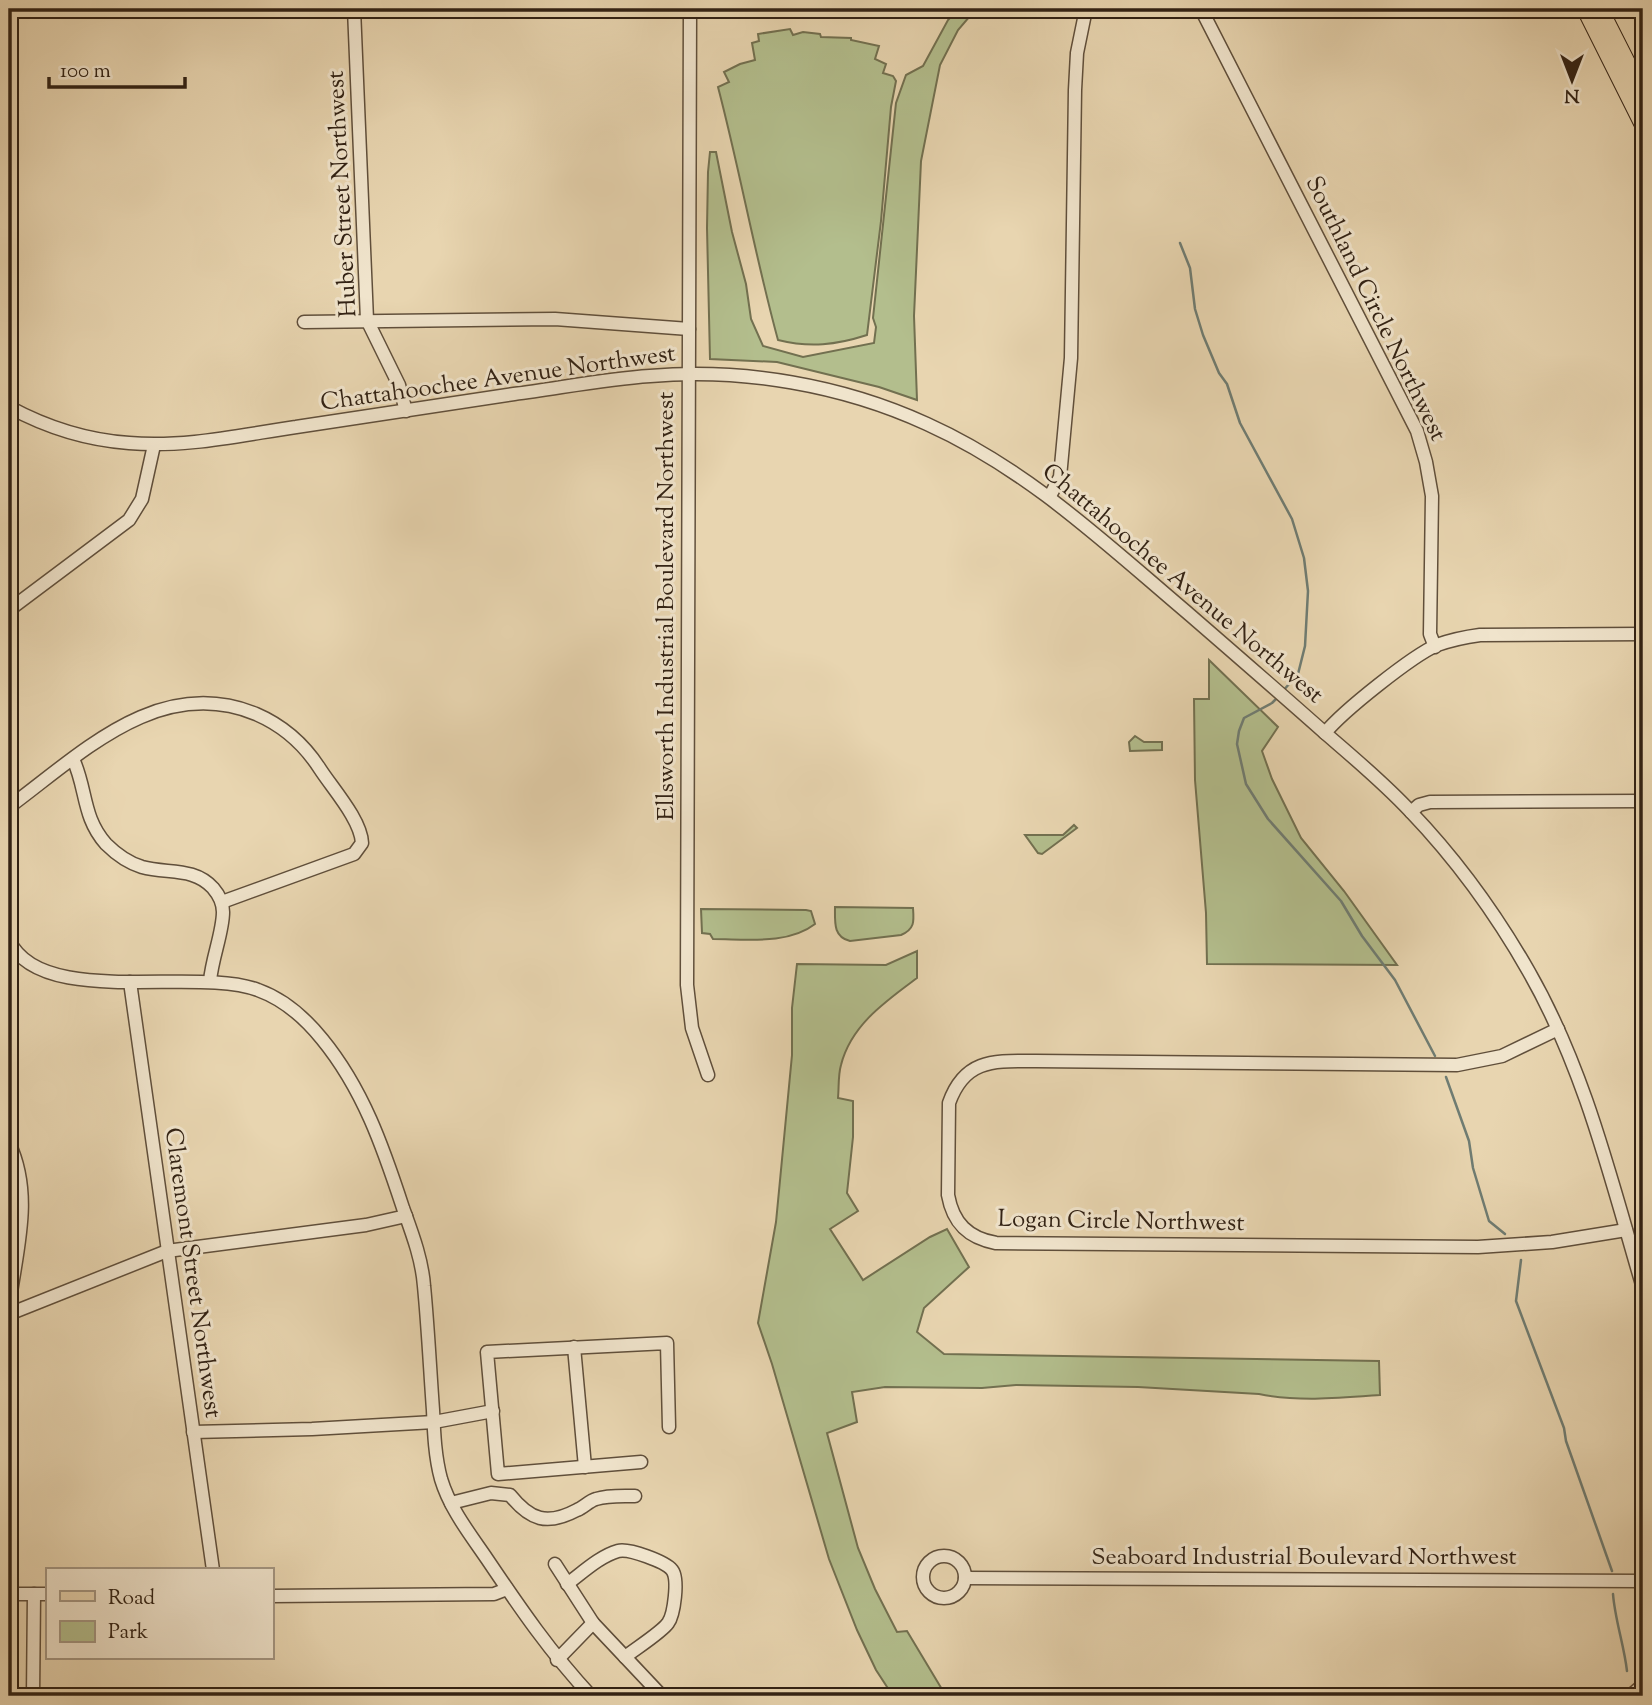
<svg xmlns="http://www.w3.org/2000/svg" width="1652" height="1705" font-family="'Sorts Mill Goudy',serif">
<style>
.green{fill:#b3be8d;stroke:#727050;stroke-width:2}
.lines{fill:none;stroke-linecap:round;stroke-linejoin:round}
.stream{stroke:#6f7c72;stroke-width:2.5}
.minor-casing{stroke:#604f3b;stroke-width:15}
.major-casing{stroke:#322214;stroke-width:18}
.minor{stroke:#f0e4cc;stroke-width:12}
.major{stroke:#e8d5b0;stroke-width:16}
.labels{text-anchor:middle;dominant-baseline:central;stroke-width:6;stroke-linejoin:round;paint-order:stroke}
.street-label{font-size:24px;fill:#322214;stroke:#f0e4cc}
</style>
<rect width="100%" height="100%" fill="#e8d5b0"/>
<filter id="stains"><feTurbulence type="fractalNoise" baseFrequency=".00286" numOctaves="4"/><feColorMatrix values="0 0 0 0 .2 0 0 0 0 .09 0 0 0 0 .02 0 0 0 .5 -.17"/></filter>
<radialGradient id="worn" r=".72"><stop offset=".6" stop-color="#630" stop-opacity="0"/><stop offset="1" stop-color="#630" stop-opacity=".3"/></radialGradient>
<g class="green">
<path d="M958 9H976L958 30 940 65 921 161 914 316 917 400 879 387 777 362 710 359 707 228 708 172 710 152H716L732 232 746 284 751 319 763 346 803 357 874 343 876 327 873 318 896 103 906 75 923 66 948 20Z"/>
<path d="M790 29 793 35 803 32 820 34 821 37 851 38V40L879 46 875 59 886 64 883 73 893 76 896 81 891 107 881 221 867 335C836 345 810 348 778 340 755 256 740 171 718 87L729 82 724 72 740 64 755 60 752 43 759 41 758 34Z"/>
<path d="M1209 660 1278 727 1262 751 1272 779 1301 838 1344 891 1397 965 1207 964 1206 913 1195 780 1194 699H1209Z"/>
<path d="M1135 736 1144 742H1162V750L1130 751 1129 742Z"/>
<path d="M1074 825 1077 828 1042 854 1038 853 1025 835H1063Z"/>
<path d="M835 907 913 908C914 921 915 929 901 935L850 941C833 937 835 922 835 907Z"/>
<path d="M701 909 806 910 811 911 815 924C788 945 746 939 713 939L710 934 702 933Z"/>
<path d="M917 951V978C886 1001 851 1025 841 1065 838 1075 839 1088 838 1098L853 1101V1137L847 1193 858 1211 830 1229 863 1280 930 1237 947 1229 969 1267 924 1308 917 1332 944 1354 1379 1361 1380 1395C1340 1398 1298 1402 1259 1394L1138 1387 1016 1385 982 1388 885 1387 852 1392 857 1422 827 1433 858 1548 875 1589 897 1632 907 1631 946 1696H893L876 1670 857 1630 829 1559 772 1364 758 1323 776 1222 792 1055V1008L797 964 886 965Z"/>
</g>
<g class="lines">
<g class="stream">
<path d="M1180 243 1190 268 1195 309 1203 335 1219 373 1227 384 1240 423 1292 519 1304 558 1308 591 1305 646 1298 674 1282 692"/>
<path d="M1278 697 1272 703 1244 718 1239 731 1237 744 1246 784 1268 819 1341 901 1362 936 1395 980 1435 1056"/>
<path d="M1446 1077 1469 1141 1473 1168 1489 1221 1505 1234"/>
<path d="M1521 1260 1516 1301 1564 1428 1566 1441 1612 1571"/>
<path d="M1613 1594C1615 1620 1624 1645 1627 1671"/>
</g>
<g class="minor-casing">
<g id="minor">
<path d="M354 9 367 320 399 385 406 411"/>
<path d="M690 9 687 985 692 1028 708 1075"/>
<path d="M1201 9 1417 431 1426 462 1432 496 1430 634 1435 647"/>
<path d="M304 322 555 319 689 329"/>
<path d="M9 407C46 427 86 440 129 443 184 448 241 435 296 427 369 416 442 405 514 394 560 388 605 379 650 376 743 368 842 385 927 424 1029 470 1106 544 1190 615 1235 654 1280 693 1325 733 1354 758 1384 783 1410 811 1456 859 1496 914 1529 972 1585 1070 1611 1180 1643 1288"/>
<path d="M1050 496 1060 477 1071 358 1075 90 1077 53 1086 9"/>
<path d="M9 610 129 520 142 499 154 445"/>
<path d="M1325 733C1343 711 1412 656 1437 645 1451 640 1465 637 1480 635L1643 634"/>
<path d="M73 759C87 789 82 817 106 844 116 854 129 863 142 867 168 874 194 867 213 888 219 895 223 902 223 912 223 932 212 958 210 981"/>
<path d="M9 807C81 754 159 674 256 714 284 726 304 744 320 769 333 789 361 820 362 843L354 854 222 902"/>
<path d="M1411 812 1419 805 1430 802 1643 801"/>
<path d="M9 940C40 1009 197 966 258 990 283 999 305 1018 322 1039 363 1089 383 1147 403 1208 412 1233 422 1259 424 1286 428 1327 430 1369 433 1410 434 1433 435 1457 441 1479 450 1509 470 1534 487 1559 520 1608 550 1652 591 1696"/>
<path d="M130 982 213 1570"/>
<path d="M1558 1029 1502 1056 1457 1065 1036 1061C995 1061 965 1058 949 1103L948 1195C953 1223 968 1238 996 1243L1478 1247 1552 1242 1626 1230"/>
<path d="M9 1143C34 1196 16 1251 9 1306"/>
<path d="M9 1314 167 1251 366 1225 406 1216"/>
<path d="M574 1347 585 1467"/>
<path d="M193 1432 312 1429 434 1422 493 1411"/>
<path d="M641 1462 498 1474 487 1352 667 1343 669 1427"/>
<path d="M451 1503 491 1493 510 1495C530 1520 547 1526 577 1510 584 1507 589 1501 596 1499 608 1495 623 1496 635 1496"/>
<circle cx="944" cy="1577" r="21"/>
<path d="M555 1564 593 1623 659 1693"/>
<path d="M965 1578 1643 1581"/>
<path d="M567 1584C582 1573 600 1556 618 1551 629 1548 666 1562 672 1570 679 1579 674 1615 668 1623 662 1632 635 1649 625 1657"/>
<path d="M9 1594H47"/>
<path d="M271 1596 494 1594 507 1589"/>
<path d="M557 1660 593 1623"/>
<path d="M33 1696 34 1594"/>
<path d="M1630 1696 1643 1685"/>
</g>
</g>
<g class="major-casing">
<g id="major">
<path d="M1585 9 1643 125"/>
<path d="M1600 9 1643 94"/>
</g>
</g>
<use href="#minor" class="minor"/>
<use href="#major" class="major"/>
</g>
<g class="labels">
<g class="street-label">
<text transform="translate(343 194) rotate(-93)">Huber Street Northwest</text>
<text transform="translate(1375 309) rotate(64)">Southland Circle Northwest</text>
<text transform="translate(498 379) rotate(-8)">Chattahoochee Avenue Northwest</text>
<text transform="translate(1182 584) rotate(40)">Chattahoochee Avenue Northwest</text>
<text transform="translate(667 606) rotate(-90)">Ellsworth Industrial Boulevard Northwest</text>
<text transform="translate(1121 1222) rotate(1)">Logan Circle Northwest</text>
<text transform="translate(192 1273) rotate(82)">Claremont Street Northwest</text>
<text x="1304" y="1558">Seaboard Industrial Boulevard Northwest</text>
</g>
</g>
<rect width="1652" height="1705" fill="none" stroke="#e8d5b0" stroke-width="35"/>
<rect x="10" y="10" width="1631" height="1684" fill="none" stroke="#322214" stroke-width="3.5"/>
<rect x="18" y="18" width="1617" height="1670" fill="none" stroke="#322214" stroke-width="2"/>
<rect x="46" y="1568" width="228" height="91" fill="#f0e4cc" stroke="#a49682" stroke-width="2"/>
<rect x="60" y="1591" width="35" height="10" fill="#e8d5b0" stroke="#a49682" stroke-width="2"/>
<text x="108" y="1604" font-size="21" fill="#322214">Road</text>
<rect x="60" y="1621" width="35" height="21" fill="#b3be8d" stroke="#a49682" stroke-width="2"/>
<text x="108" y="1638" font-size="21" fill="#322214">Park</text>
<g transform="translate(1572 80) rotate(180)" stroke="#f0e4cc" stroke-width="5" paint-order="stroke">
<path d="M0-5L12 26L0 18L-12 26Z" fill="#322214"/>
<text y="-10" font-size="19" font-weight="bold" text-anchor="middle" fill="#322214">N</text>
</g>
<path d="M49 77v10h136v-10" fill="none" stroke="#322214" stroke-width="3.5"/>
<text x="60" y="77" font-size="21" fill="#322214" stroke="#f0e4cc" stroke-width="5" paint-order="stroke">100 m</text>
<rect width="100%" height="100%" filter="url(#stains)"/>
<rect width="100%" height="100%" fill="url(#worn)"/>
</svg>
